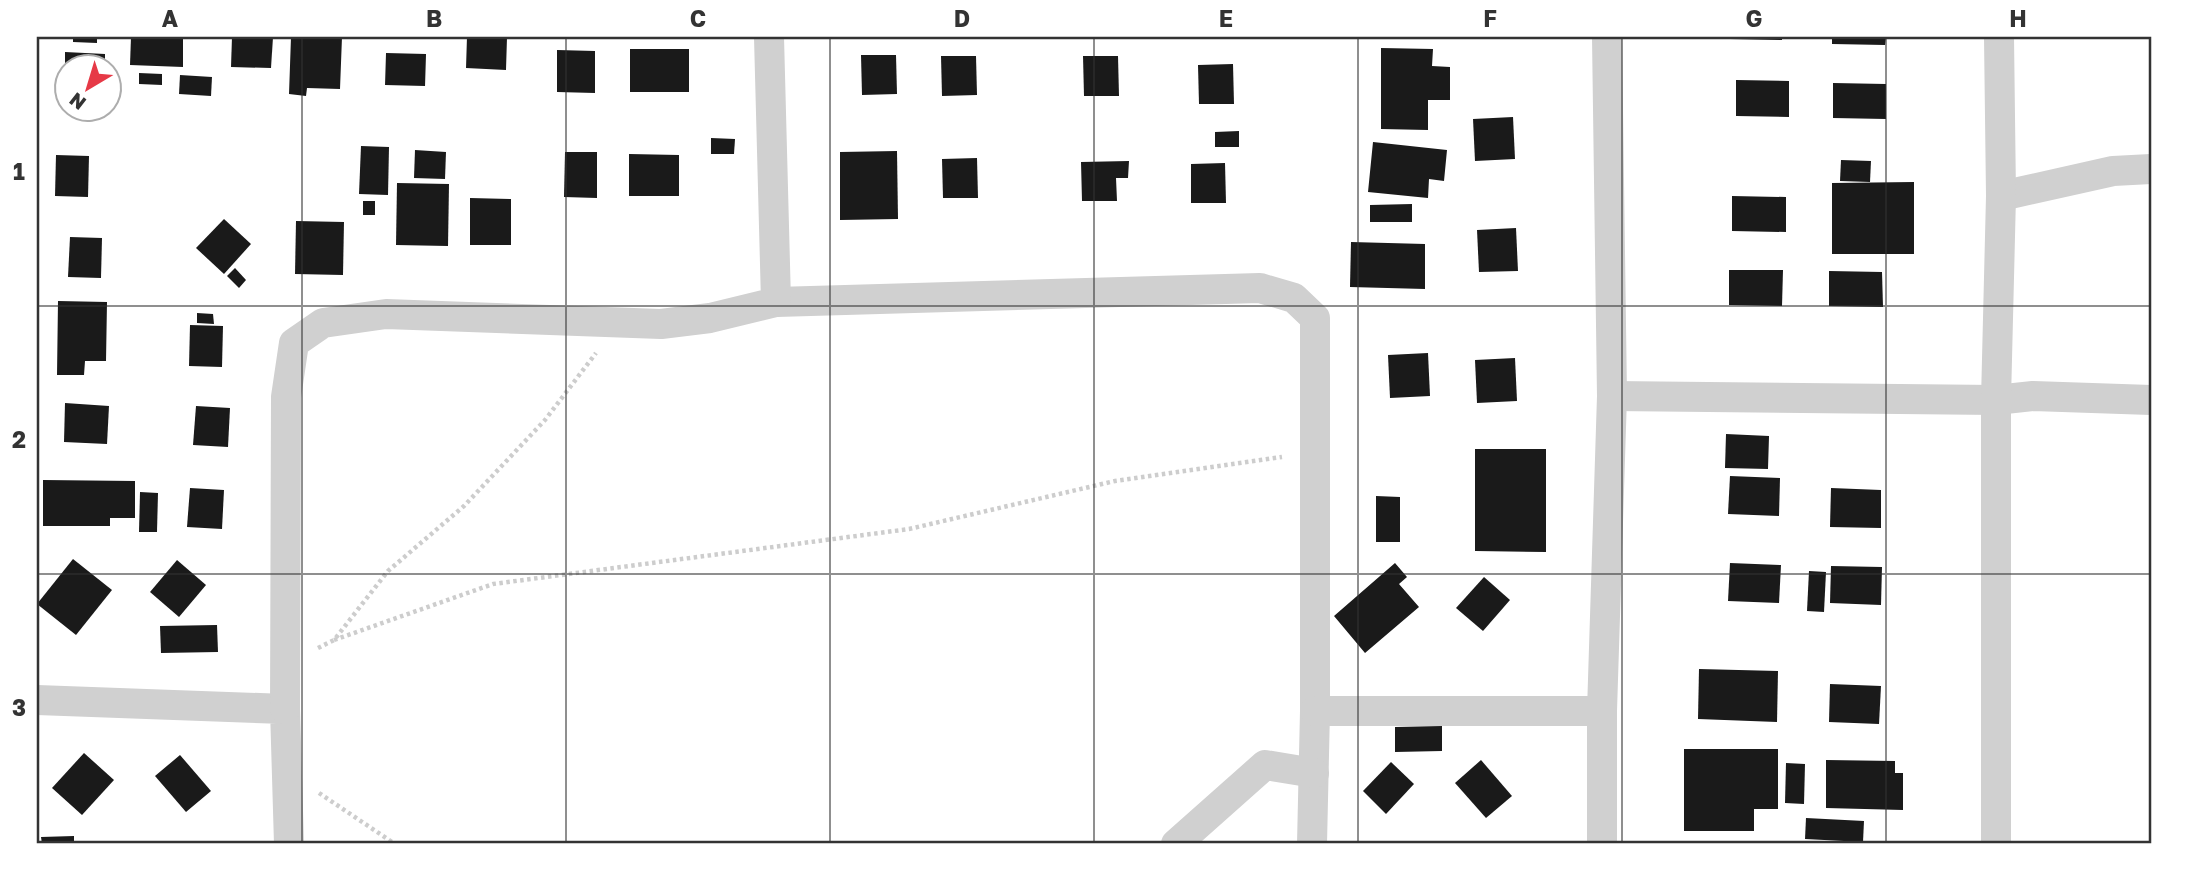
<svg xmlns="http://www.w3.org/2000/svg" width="2188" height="881" font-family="'Golos Text',sans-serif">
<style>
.building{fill:#1a1a1a}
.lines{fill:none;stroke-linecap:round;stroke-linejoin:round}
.path{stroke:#cdcdcd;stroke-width:4.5;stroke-dasharray:3.5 3.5;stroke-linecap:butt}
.street{stroke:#d0d0d0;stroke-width:30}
.grid{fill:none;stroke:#333;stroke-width:2;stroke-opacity:0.55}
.neatline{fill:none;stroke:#333;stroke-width:2.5}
.grid-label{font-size:23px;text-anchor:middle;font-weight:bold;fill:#333}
</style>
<rect width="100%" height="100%" fill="#fff"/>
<g class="building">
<path d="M73 37H97V43L73 42Z"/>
<path d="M131 37H183V67L130 65Z"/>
<path d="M232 37H273L271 68 231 67Z"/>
<path d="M291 37H342L340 89 307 88 306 96 289 94Z"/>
<path d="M467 37H507L506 70 466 68Z"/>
<path d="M1730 37H1782V40L1730 39Z"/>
<path d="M1832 37H1886L1885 45 1832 44Z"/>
<path d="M1381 48 1433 49 1432 66 1450 67V100H1428V130L1381 129Z"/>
<rect x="630" y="49" width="59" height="43"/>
<path d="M557 50 595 51V93L557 92Z"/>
<path d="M65 52 105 54V66H65Z"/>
<path d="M386 53 426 54 425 86 385 85Z"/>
<path d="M861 55H896L897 94 862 95Z"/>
<path d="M941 56H976L977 95 942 96Z"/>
<path d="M1083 56H1118L1119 96H1084Z"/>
<path d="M1233 64 1234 104H1199L1198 65Z"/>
<path d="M139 73 162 74V85L139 84Z"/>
<path d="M180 75 212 77 211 96 179 94Z"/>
<path d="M1736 80 1789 81V117L1736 116Z"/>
<path d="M1833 83 1886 84V119L1833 118Z"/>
<path d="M1513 117 1515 159 1475 161 1473 119Z"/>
<path d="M1239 131V147H1215V132Z"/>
<path d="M711 138 735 139 734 154H711Z"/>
<path d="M1373 142 1447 150 1444 181 1429 179 1428 198 1368 192Z"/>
<path d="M361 146 389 147 388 195 359 194Z"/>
<path d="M415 150 446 152 445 179 414 178Z"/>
<path d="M897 151 898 219 840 220V152Z"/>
<path d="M565 152H597V198L564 197Z"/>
<path d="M629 154 679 155V196H629Z"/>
<path d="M56 155 89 156 88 197 55 196Z"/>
<path d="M977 158 978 198H943L942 159Z"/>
<path d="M1841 160 1871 161 1870 182 1840 181Z"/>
<path d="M1129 161 1128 178H1116L1117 201H1082L1081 162Z"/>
<path d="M1225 163 1226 203H1191V164Z"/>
<path d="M1914 182V254H1832V183Z"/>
<path d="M397 183 449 184 448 246 396 245Z"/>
<path d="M1732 196 1786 197V232L1732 231Z"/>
<path d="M470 198 511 199V245H470Z"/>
<rect x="363" y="201" width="12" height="14"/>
<path d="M1412 204V222H1370V205Z"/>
<path d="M224 219 251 244 224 274 196 248Z"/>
<path d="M296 221 344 222 343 275 295 274Z"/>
<path d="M1516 228 1518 271 1479 272 1477 230Z"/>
<path d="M70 237 102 238 101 278 68 277Z"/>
<path d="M1351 242 1425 244V289L1350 287Z"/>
<path d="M235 268 246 280 239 288 227 276Z"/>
<path d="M1729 270H1783L1782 306 1729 305Z"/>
<path d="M1829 271 1882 272 1883 307 1829 306Z"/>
<path d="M58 301 107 302 106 361H85L84 375H57Z"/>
<path d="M197 313 213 314 214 324 197 323Z"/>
<path d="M190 325 223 326 222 367 189 366Z"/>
<path d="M1428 353 1430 396 1390 398 1388 355Z"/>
<path d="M1515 358 1517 401 1477 403 1475 360Z"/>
<path d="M65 403 109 406 107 444 64 442Z"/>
<path d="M196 406 230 408 228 447 193 445Z"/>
<path d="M1726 434 1769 436 1768 469 1725 468Z"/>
<path d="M1475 449H1546V552L1475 551Z"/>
<path d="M1730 476 1780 478 1779 516 1728 514Z"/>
<path d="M43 480 135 481V518H110V526H43Z"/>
<path d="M190 488 224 490 222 529 187 527Z"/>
<path d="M1831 488 1881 490V528L1830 527Z"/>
<path d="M140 492 158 493 157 532H139Z"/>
<path d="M1376 496 1400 497V542H1376Z"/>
<path d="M73 559 112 590 76 635 37 604Z"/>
<path d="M177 560 206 585 179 617 150 592Z"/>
<path d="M1395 563 1407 577 1399 584 1419 607 1365 653 1334 616Z"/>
<path d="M1730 563 1781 565 1779 603 1728 601Z"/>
<path d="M1831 566 1882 567 1881 605 1830 603Z"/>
<path d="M1809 571 1826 572 1824 612 1807 611Z"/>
<path d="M1484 577 1510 600 1483 631 1456 608Z"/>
<path d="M217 625 218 652 161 653 160 626Z"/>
<path d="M1699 669 1778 671 1777 722 1698 719Z"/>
<path d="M1830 684 1881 686 1879 724 1829 722Z"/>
<path d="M1442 726V751L1395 752V727Z"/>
<path d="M1684 749H1778V809H1754V831H1684Z"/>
<path d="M84 753 114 780 82 815 52 788Z"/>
<path d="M180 755 211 791 186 812 155 776Z"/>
<path d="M1481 760 1512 796 1486 818 1455 783Z"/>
<path d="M1826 760 1895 761V773H1903V810L1826 808Z"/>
<path d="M1391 762 1414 784 1386 814 1363 791Z"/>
<path d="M1786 763 1805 764 1804 804 1785 803Z"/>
<path d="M1806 818 1864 821 1863 842 1805 839Z"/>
<path d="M74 836V844H42L41 837Z"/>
</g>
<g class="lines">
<g class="path">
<path d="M334 640 493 584 909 529 1115 481 1282 457"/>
<path d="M318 648 334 640 388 571 464 506 545 420 596 353"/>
<path d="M319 793 395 844"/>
</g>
<g class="street">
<path d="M2001 196 2113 171 2151 169"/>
<path d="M776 302 1260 288 1294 298 1315 318V711L1312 844"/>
<path d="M1612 396 1996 400 2033 396 2151 400"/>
<path d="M37 700 285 709 289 844"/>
<path d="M285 709 286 397 294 343 323 323 386 314 661 324 710 318 776 302 769 37"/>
<path d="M1315 711H1602"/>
<path d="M1176 844 1265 765 1314 773"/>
<path d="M1602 844V711L1612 396 1607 37"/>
<path d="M1996 844V400L2001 196 1999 37"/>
</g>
</g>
<path class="grid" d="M302 37V844M566 37V844M830 37V844M1094 37V844M1358 37V844M1622 37V844M1886 37V844M37 306H2151M37 574H2151"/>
<rect width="2188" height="881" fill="none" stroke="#ffffff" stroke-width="77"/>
<g transform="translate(88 88) rotate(218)"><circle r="33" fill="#ffffff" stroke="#adadad" stroke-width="2"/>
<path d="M0-5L12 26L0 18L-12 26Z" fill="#e63946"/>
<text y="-10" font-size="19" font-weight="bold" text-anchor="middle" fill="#333333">N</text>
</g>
<rect x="38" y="38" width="2112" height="804" class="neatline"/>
<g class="grid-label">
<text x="170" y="27">A</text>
<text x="434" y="27">B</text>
<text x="698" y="27">C</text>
<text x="962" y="27">D</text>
<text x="1226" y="27">E</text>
<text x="1490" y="27">F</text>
<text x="1754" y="27">G</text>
<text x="2018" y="27">H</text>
<text x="19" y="180">1</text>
<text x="19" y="448">2</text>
<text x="19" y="716">3</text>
</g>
</svg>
